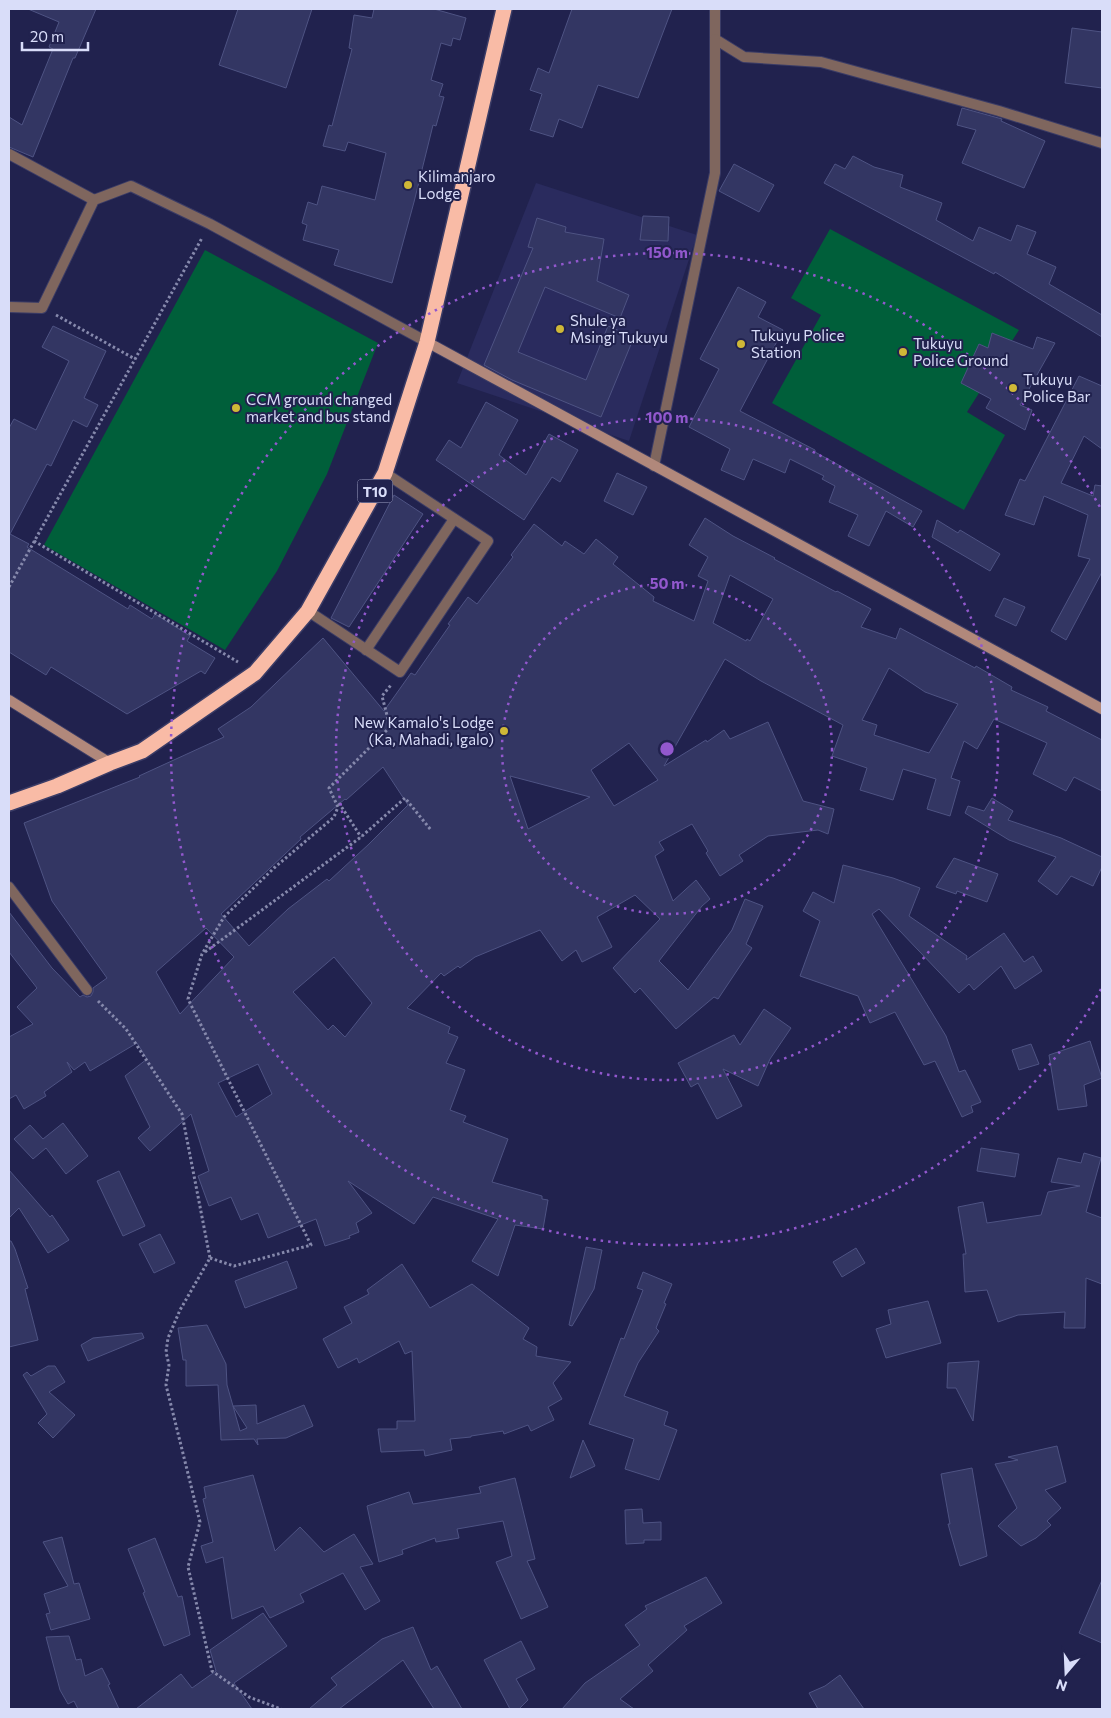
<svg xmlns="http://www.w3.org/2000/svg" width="1111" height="1718" font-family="Commissioner,sans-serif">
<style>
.built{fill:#2a2b5e}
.green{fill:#005f3a}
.building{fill:#333663;stroke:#4e5383;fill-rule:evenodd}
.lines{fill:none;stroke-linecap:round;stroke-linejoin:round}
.lane-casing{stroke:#3b3c66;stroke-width:12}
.street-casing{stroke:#3b3c66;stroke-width:12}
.secondary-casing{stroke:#3b3c66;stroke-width:12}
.highway-casing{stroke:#3b3c66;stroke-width:18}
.path{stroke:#8689ac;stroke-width:3;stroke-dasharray:2.5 2.5;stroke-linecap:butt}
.lane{stroke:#7f665e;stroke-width:10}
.street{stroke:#7f665e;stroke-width:10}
.secondary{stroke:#b1887b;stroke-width:10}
.highway{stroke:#f9bba6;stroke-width:15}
.ring{fill:none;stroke:#9258ce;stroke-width:2.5;stroke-dasharray:2.5 5}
.poi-dot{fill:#cfb837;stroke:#21224e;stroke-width:2}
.labels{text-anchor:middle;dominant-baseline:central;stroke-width:4;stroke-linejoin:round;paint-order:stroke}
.shield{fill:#21224e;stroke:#a2a5c6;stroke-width:1}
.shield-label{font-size:14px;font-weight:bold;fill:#d9ddf9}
.poi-label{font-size:15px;fill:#d9ddf9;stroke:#21224e;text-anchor:start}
.centre{fill:#9258ce;stroke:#21224e;stroke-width:2.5}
.ring-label{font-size:15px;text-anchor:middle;font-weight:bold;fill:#9258ce;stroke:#21224e;stroke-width:4;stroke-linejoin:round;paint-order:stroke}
</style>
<rect width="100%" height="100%" fill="#21224e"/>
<path class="built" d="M536 183 697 235 629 441 457 383Z"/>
<g class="green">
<path d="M830 229 1019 330 967 412 1005 435 964 510 772 403 821 315 791 298Z"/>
<path d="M205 250 378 343 327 474 277 571 225 650 44 545Z"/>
</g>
<g class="building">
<path d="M28 9H96L75 58H73L33 157 9 147V117L22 125 53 49 49 47 59 22Z"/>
<path d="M238 9H312L286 88 219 65Z"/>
<path d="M374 9H434L466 18 460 40 453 38 451 46 441 43 431 80 443 84 439 96 444 97 436 126 433 125 414 202 392 283 334 265 339 250 303 240 307 225 302 223 308 202 317 205 322 186 375 200 386 153 348 142 345 151 323 146 329 125 332 126 352 49 349 48 354 15 372 18Z"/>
<path d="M572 9H672L638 98 598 85 582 128 559 119 553 137 530 130 542 94 530 90 538 68 549 73Z"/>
<path d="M1072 28 1102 32V88L1065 83Z"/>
<path d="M962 108 1002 119 1001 121 1045 141 1024 188 962 163 976 130 957 125Z"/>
<path d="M853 156 874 167 903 175 900 187 942 203 936 220 973 241 979 227 1011 241 1017 225 1036 232 1027 254 1056 267 1049 284 1102 315V337L995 272 994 274 824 183 835 164 845 169Z"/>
<path d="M734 164 774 185 759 212 719 191Z"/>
<path d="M643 216 669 217 668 241 640 240Z"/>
<path d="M537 218 566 227 565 232 604 239 597 281 629 295 620 318 545 287 518 352 586 380 608 326 634 337 601 417 512 380 484 365 533 248 528 247Z"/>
<path d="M738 287 766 302 758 317 783 330 740 411 815 450V452L922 511 913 527 886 511 869 546 848 536 858 515 829 502 835 486 822 479 824 476 790 459 785 473 753 459 744 480 721 470 730 449 689 427 719 369 700 359Z"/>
<path d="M53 326 106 351 84 398 98 405 87 427 73 420 51 466 47 464 10 534 29 544 27 547 128 609 130 605 152 619 155 614 190 636 187 641 215 658 205 674 201 671 127 714 51 667 46 675 9 652V428L14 419 36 430 69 361 42 347Z"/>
<path d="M992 333 1033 349 1037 337 1055 343 1020 405 1032 410 1025 430 986 408 991 399 961 383 979 344 988 348Z"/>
<path d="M1079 376 1102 386V449L1084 436 1061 483 1093 496 1095 485 1102 486V572L1066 640 1051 631 1090 559 1078 556 1088 515 1044 496 1034 525 1005 515 1020 479 1025 481Z"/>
<path d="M486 402 518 420 499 455 526 475 549 434 578 450 560 482 552 477 524 520 436 460 449 440 461 448Z"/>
<path d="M617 473 647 487 633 515 604 501Z"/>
<path d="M394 495 423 514 349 627 331 618Z"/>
<path d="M705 518 733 536 775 558 774 559 836 592 837 591 871 609 861 627 896 639 900 628 975 668 976 666 1012 687 1011 690 1048 707 1046 711 1102 740V791L1074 777 1066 791 1033 774 1047 743 994 719 977 749 964 741 951 778 960 781 950 816 927 809 936 779 903 769 893 800 860 790 867 768 832 756 843 725 761 681 725 659 664 766 706 740 707 742 724 730 730 739 768 722 803 801 834 809 828 834 818 830 768 836 739 855 743 861 720 876 706 853 708 851 692 824 659 842 664 850 655 856 673 901 696 880 710 899 702 906 659 961 688 990 732 930 745 899 763 906 746 944 752 948 718 999 714 997 676 1029 640 988 635 993 613 968 660 919 635 895 597 917 612 947 582 962 576 950 562 961 540 930 475 957 460 968 458 966 444 976 441 973 407 1008 450 1027 448 1033 458 1037 446 1063 465 1070 450 1110 466 1116 463 1122 508 1139 492 1182 542 1196V1199L548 1200 543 1229 515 1225 498 1276 472 1261 498 1219 433 1197 414 1224 348 1181 372 1213 356 1223 359 1232 349 1236 350 1238 325 1246 316 1219 268 1238 258 1213 241 1220 231 1197 209 1206 198 1176 209 1171 191 1114 150 1151 138 1138 150 1127 125 1076 147 1059 137 1043 90 1071 85 1062 74 1070 67 1062 72 1072 44 1092 46 1096 24 1109 16 1095 9 1099V1037L33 1024 17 1007 37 988 9 952V912L52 968 80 997 83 995 87 997 91 996 93 992V988L107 978 52 901 24 823 140 777 139 776 224 737 218 729 251 707 323 638 384 711 411 673 415 675 450 625 448 624 468 597 477 604 513 557 511 555 534 524 562 546 565 541 584 554 596 539 618 557 613 564 654 597 653 601 694 621 708 581 698 576 708 557 689 545ZM730 575 773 599 750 641 747 639 746 641 713 623ZM889 668 925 692 958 704 929 753 874 735 877 725 862 720ZM629 743 658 780 614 806 591 770ZM383 767 408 805 369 844 329 881 327 879 288 909 249 946 221 914 301 839 300 837 345 799 346 800ZM510 776 590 797 528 829ZM206 928 234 957 180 1014 156 972ZM334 957 372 1003 345 1037 333 1025 328 1030 293 992ZM258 1064 272 1094 236 1117 218 1083Z"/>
<path d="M937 520 958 533 960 530 1000 554 990 571 932 537Z"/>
<path d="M1004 598 1025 607 1016 626 995 616Z"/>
<path d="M992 798 1013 811 1008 820 1061 838 1102 857V867L1093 886 1071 876 1057 895 1038 881 1056 857 1009 840 965 813 968 806 984 811Z"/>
<path d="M954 858 998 874 987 902 957 891 956 894 936 887Z"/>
<path d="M843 865 893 878 920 888 909 916 967 956 966 960 1004 933 1024 962 1033 956 1042 971 1015 989 1001 966 974 990 969 984 959 993 879 909 872 914 946 1036 959 1072 965 1070 981 1102 971 1106 973 1112 962 1117 935 1061 924 1065 895 1012 870 1023 858 996 800 976 820 921 803 911 813 892 834 903Z"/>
<path d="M764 1009 791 1028 770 1059 758 1086 723 1069 742 1106 717 1119 698 1083 691 1087 678 1063 734 1035 740 1045Z"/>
<path d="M1090 1041 1102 1078 1084 1085 1087 1106 1058 1110 1049 1055Z"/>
<path d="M1031 1044 1039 1064 1019 1070 1012 1050Z"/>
<path d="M63 1123 88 1156 66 1174 46 1148 33 1159 14 1139 30 1125 43 1139Z"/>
<path d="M981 1148 1019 1154 1015 1177 977 1171Z"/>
<path d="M1084 1153 1101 1158 1086 1212 1102 1218V1284L1086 1278 1085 1328H1064L1065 1312 1018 1315 998 1322 987 1290 965 1292 963 1254H966L958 1207 983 1202 987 1223 1041 1215 1048 1192 1080 1186 1051 1182 1058 1158 1081 1163Z"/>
<path d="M9 1170 50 1217 52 1215 69 1240 48 1253 19 1208 9 1218Z"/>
<path d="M119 1171 145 1226 123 1236 97 1181Z"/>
<path d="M160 1234 175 1263 154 1273 139 1244Z"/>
<path d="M9 1241H11L15 1249 28 1288 25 1289 38 1340 9 1347Z"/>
<path d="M586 1247 602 1250 594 1289 572 1326 569 1325Z"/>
<path d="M856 1248 865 1263 842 1277 833 1262Z"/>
<path d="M287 1261 297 1288 245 1308 235 1281Z"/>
<path d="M402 1264 430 1308 472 1284 529 1328 523 1339 537 1347 536 1356 571 1362 553 1383 562 1399 548 1407 554 1420 531 1431 528 1425 504 1434 503 1431 471 1436V1437L450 1439 452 1450 425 1456 424 1450 381 1452 378 1429H397V1421H415L412 1351 405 1354 399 1341 359 1363 357 1358 338 1368 323 1339 352 1323 344 1307 369 1294 367 1290Z"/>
<path d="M643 1272 672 1284 664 1303 666 1304 656 1328 659 1331 638 1363 624 1396 668 1412 664 1425 677 1430 659 1480 625 1469 634 1439 589 1424 621 1338 624 1339 643 1290 637 1288Z"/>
<path d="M928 1301 941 1343 886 1358 876 1329 891 1324 888 1310Z"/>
<path d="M207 1325 226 1364 227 1385 233 1406 256 1405 257 1424 304 1405 313 1426 286 1438 257 1439 258 1445 254 1439 221 1440 218 1385 186 1386V1360H183L178 1328ZM233 1406 247 1428 240 1431Z"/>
<path d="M142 1333 144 1338 88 1361 81 1345 93 1338Z"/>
<path d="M979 1361 973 1421 956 1388H947L948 1363Z"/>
<path d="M48 1366H55L65 1382 49 1392 75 1415 53 1438 38 1423 47 1414 23 1375 27 1372 31 1376Z"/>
<path d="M583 1440 595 1466 570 1478Z"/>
<path d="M1057 1446 1066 1482 1045 1490 1061 1508 1047 1521 1051 1525 1036 1538 1021 1546 998 1526 1017 1508 995 1464 1018 1460 1008 1457Z"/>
<path d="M972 1468 987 1556 960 1566 948 1524H950L941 1474Z"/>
<path d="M253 1475 275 1551 300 1527 324 1552 354 1534 373 1564 360 1567 380 1601 365 1610 343 1573 300 1594 304 1602 270 1618 263 1606 232 1619 223 1557 206 1563 201 1546 213 1542 203 1499 206 1498 204 1487Z"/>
<path d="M515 1478 535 1559 527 1561 548 1607 521 1619 496 1562 512 1556 503 1521 457 1529 459 1538 436 1542 435 1538 402 1550 403 1554 379 1562 367 1506 409 1492 413 1504 481 1493 479 1487Z"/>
<path d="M642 1509 643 1523 661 1522V1540H644V1543L626 1544 625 1510Z"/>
<path d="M62 1537 74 1584 79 1583 90 1619 51 1630 46 1614 50 1613 44 1594 68 1586 43 1542Z"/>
<path d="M155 1538 178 1597 182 1596 190 1635 164 1646 143 1593 145 1592 128 1549Z"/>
<path d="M706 1577 722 1603 684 1626 687 1630 648 1665 653 1671 620 1699 634 1709H562L585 1683 640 1645 625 1625 647 1609 645 1606Z"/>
<path d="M1102 1580V1643L1079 1633Z"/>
<path d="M263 1613 287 1646 234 1683 252 1709H136L181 1674 192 1688 216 1671 210 1650Z"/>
<path d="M413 1627 431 1670 437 1666 462 1709H434L403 1660 339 1709H309L337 1685 331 1678 382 1639Z"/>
<path d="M69 1636 76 1660 81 1659 85 1676 102 1668 110 1684 108 1685 119 1709H78L74 1701 68 1704 60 1690 46 1637Z"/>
<path d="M521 1641 535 1669 516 1679 528 1700 519 1709H510L484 1660Z"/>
<path d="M840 1675 864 1709H818L809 1693 825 1686Z"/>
</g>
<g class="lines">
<g class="lane-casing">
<g id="lane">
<path d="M308 611 400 672 488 541 385 473"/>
<path d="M366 650 454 519"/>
</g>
</g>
<g class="street-casing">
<g id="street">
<path d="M715 9V39L744 57 821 62 999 111 1102 143"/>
<path d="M9 154 94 200"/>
<path d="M9 307 42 308 94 200 131 186 210 224 427 342"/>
<path d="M654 466 715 173V39"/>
<path d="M9 887 87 990"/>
</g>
</g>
<g class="secondary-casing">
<g id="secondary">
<path d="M427 342 1102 709"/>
<path d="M9 700 110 763"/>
</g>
</g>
<g class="highway-casing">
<path id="highway" d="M9 803 57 786 110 763 142 751 255 673 308 611 385 473 427 342 504 9"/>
</g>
<g class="path">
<path d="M56 315 135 359"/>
<path d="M34 541 238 662"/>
<path d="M9 587 202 238"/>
<path d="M339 803 361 837"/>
<path d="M205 952 361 837 405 798 431 830"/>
<path d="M98 1001 126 1029 182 1114 210 1258 180 1310 168 1338 166 1352 169 1365 166 1385 200 1522 188 1567 212 1671 249 1697 281 1709"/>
<path d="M210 1258 234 1266 311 1245 188 999 202 954 224 917 274 868 334 817 338 807 329 788 390 727 382 696 391 685"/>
</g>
<use href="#lane" class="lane"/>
<use href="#street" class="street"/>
<use href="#secondary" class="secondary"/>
<use href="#highway" class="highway"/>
</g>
<g class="ring">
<circle cx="667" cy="749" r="165"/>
<circle cx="667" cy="749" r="331"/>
<path d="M1101 989A496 496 0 1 1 1101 509"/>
</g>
<g class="poi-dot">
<circle cx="408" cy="185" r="5"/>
<circle cx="560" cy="329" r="5"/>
<circle cx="741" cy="344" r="5"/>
<circle cx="903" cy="352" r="5"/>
<circle cx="1013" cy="388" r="5"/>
<circle cx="236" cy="408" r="5"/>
<circle cx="504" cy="731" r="5"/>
</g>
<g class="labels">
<rect class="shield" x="357.5" y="479.5" width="35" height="23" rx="4"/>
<g class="shield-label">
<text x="375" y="491">T10</text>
</g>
<g class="poi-label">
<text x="418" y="176">Kilimanjaro<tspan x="418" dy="17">Lodge</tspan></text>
<text x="570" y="320">Shule ya<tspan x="570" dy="17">Msingi Tukuyu</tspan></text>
<text x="751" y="335">Tukuyu Police<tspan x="751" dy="17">Station</tspan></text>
<text x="913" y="343">Tukuyu<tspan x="913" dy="17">Police Ground</tspan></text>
<text x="1023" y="379">Tukuyu<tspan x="1023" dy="17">Police Bar</tspan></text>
<text x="246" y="399">CCM ground changed<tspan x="246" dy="17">market and bus stand</tspan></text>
<text x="494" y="722" text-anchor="end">New Kamalo's Lodge<tspan x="494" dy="17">(Ka, Mahadi, Igalo)</tspan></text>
</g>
</g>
<circle cx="667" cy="749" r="8" class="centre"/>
<g class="ring-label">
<text x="667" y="258">150 m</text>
<text x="667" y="423">100 m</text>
<text x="667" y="589">50 m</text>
</g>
<rect width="1111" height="1718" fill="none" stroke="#d9ddf9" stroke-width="20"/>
<g transform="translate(1066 1673) rotate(199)" stroke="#21224e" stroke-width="4" paint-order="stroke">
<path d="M0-4L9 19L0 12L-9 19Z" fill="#d9ddf9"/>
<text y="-8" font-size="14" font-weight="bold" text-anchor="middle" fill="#d9ddf9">N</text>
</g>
<path d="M22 42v8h66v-8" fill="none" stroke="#d9ddf9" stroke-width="2.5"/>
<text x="30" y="42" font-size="15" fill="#d9ddf9" stroke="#21224e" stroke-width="4" paint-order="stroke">20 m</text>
</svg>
